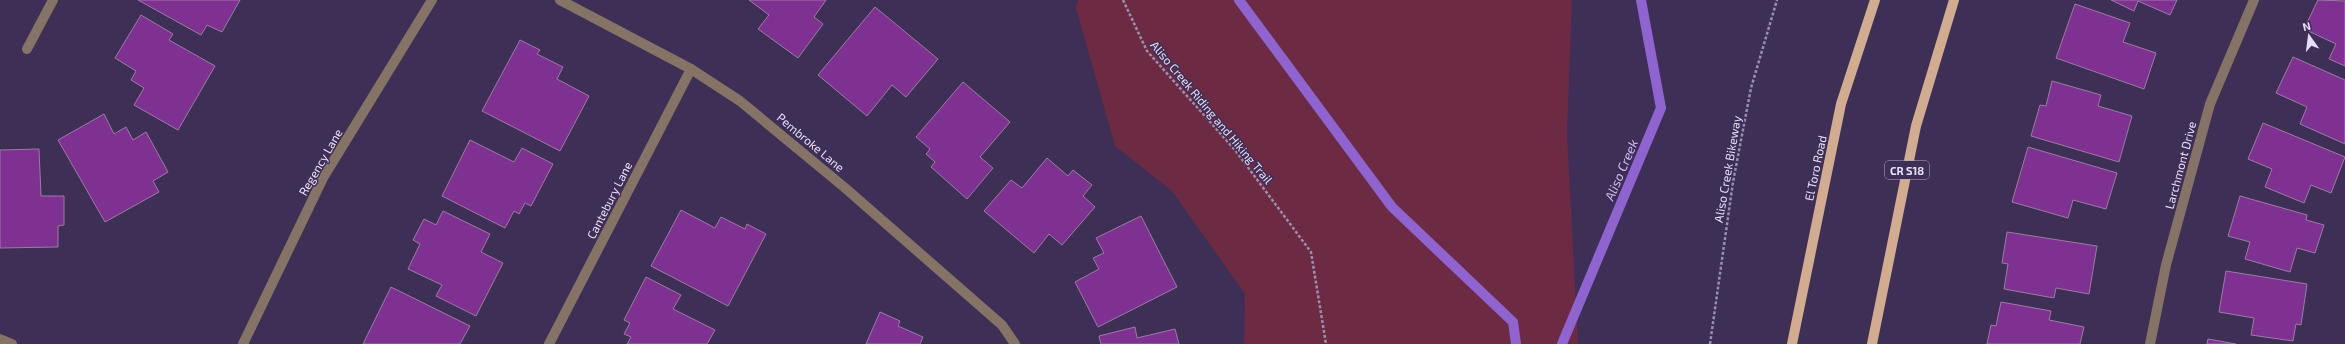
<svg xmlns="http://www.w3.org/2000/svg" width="2345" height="344" font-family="'Exo 2',sans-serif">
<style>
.green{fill:#6d2a43}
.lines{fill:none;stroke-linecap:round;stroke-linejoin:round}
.stream{stroke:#8f64d1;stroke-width:10}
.building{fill:#7f3191;stroke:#9c7ca3}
.path{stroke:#9a8faf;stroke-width:2.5;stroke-dasharray:3 2;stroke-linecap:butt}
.minor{stroke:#857365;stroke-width:10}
.major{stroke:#d1ac8f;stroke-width:10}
.labels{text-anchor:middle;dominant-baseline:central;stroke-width:3;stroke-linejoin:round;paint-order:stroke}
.shield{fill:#3e2f56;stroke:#b4aac7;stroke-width:1}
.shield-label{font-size:11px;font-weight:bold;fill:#e7dff8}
.street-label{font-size:12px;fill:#e7dff8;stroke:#3e2f56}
.water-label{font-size:13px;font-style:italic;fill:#cdbbf2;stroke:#3e2f56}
</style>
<rect width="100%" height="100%" fill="#3e2f56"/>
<path class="green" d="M1078 0H1572L1567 134 1578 344H1244L1245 294 1172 191 1115 146 1076 8Z"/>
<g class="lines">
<g class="stream">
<path d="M1239 0 1392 207 1513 322 1516 344"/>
<path d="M1562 344 1661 108 1641 0"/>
</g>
</g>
<g class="building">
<path d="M138 0H240L222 32 207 25 201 35Z"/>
<path d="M749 0H826L814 17 823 24 798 58 758 29 769 15Z"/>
<path d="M2111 0H2177L2170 15 2138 1 2134 11Z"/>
<path d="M2318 0 2345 1V66L2329 59 2336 44 2304 29Z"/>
<path d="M2075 4 2130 23 2123 42 2156 53 2144 89 2056 58Z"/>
<path d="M875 7 938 59 906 97 892 85 867 116 818 75Z"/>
<path d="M141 15 173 34 169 40 215 66 178 130 134 105 144 88 131 80 136 71 115 58Z"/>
<path d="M520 40 540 50 537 54 563 67 557 79 589 96 560 151 482 111Z"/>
<path d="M2293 57 2345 80V144L2300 124 2307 107 2276 93Z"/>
<path d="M2052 81 2101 95 2098 106 2132 116 2119 162 2031 136 2040 105 2046 106Z"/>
<path d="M963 82 1010 122 980 157 993 168 967 199 931 167 935 162 926 154 930 149 916 137Z"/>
<path d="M104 114 114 134 126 127 133 140 146 132 168 172 153 181 159 192 105 222 58 140Z"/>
<path d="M2263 123 2345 157 2331 193 2311 185 2304 203 2265 187 2272 169 2248 159Z"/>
<path d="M470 140 514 162 522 148 553 164 531 206 525 203 519 214 514 211 505 228 442 196Z"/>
<path d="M2028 147 2117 173 2106 209 2073 200 2068 218 2012 202Z"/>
<path d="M39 149 41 196H64V225L58 226V247L0 248V150Z"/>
<path d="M1047 158 1068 176 1073 170 1092 185 1083 196 1095 207 1062 245 1049 234 1034 253 984 211 1011 180 1022 188Z"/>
<path d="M2240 196 2307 215 2306 220 2324 225 2315 253 2297 248 2290 272 2245 259 2250 242 2228 236Z"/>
<path d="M681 210 715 228 721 217 745 229 747 224 766 234 728 306 651 266Z"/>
<path d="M443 211 490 234 481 252 503 263 476 316 436 296 442 285 408 269 420 244 413 240 424 219 436 225Z"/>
<path d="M1141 216 1177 287 1098 327 1075 282 1099 269 1093 258 1104 253 1096 238Z"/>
<path d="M2007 232 2097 246 2089 294 2056 288 2054 298 2004 289 2008 264 2002 263Z"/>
<path d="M2226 271 2307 284 2301 325 2296 324 2293 341 2251 335 2254 318 2219 312Z"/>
<path d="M646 277 681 295 673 309 715 330 707 344H627L631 337 624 334 630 323 624 320Z"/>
<path d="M391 287 470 326 460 344H363Z"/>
<path d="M2001 302 2051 311 2049 320 2084 327 2080 344H1987L1991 325 1996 326Z"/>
<path d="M880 312 900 321 898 326 923 337 920 344H866Z"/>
<path d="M1135 327 1137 338 1175 329 1179 344H1101L1099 336Z"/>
<path d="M2208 339 2236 344H2207Z"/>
</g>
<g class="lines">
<g class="path">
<path d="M1123 0 1147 51 1235 150 1311 252 1326 344"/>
<path d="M1710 344 1733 182 1751 88 1777 0"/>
</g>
<g class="minor">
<path d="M560 0 691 69 740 101 844 187 1002 325 1015 344"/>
<path d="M27 49 53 0"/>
<path d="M0 339 12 344"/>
<path d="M243 344 323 178 432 0"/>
<path d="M549 344 691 69"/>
<path d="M2150 344 2166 265 2210 104 2254 0"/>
</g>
<g class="major">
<path d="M1792 344 1841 104 1875 0"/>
<path d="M1872 344 1916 126 1954 0"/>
</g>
</g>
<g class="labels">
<rect class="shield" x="1885" y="161" width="44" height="18" rx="3"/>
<g class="shield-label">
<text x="1907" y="170">CR S18</text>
</g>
<g class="street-label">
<text transform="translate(1212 112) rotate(50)">Aliso Creek Riding and Hiking Trail</text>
<text transform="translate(811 142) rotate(40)">Pembroke Lane</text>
<text transform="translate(320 162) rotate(-60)">Regency Lane</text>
<text transform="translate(2180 165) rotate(-75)">Larchmont Drive</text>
<text transform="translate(1815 168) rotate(-78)">El Toro Road</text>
<text transform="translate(1727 169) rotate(-80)">Aliso Creek Bikeway</text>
<text transform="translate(609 200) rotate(-63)">Cantebury Lane</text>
</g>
<g class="water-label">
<text transform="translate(1621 170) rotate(-67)">Aliso Creek</text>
</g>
</g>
<g transform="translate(2309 36) rotate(346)" stroke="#3e2f56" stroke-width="3" paint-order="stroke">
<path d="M0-3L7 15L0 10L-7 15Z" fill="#e7dff8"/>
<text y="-6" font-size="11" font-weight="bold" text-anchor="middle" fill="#e7dff8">N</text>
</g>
</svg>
